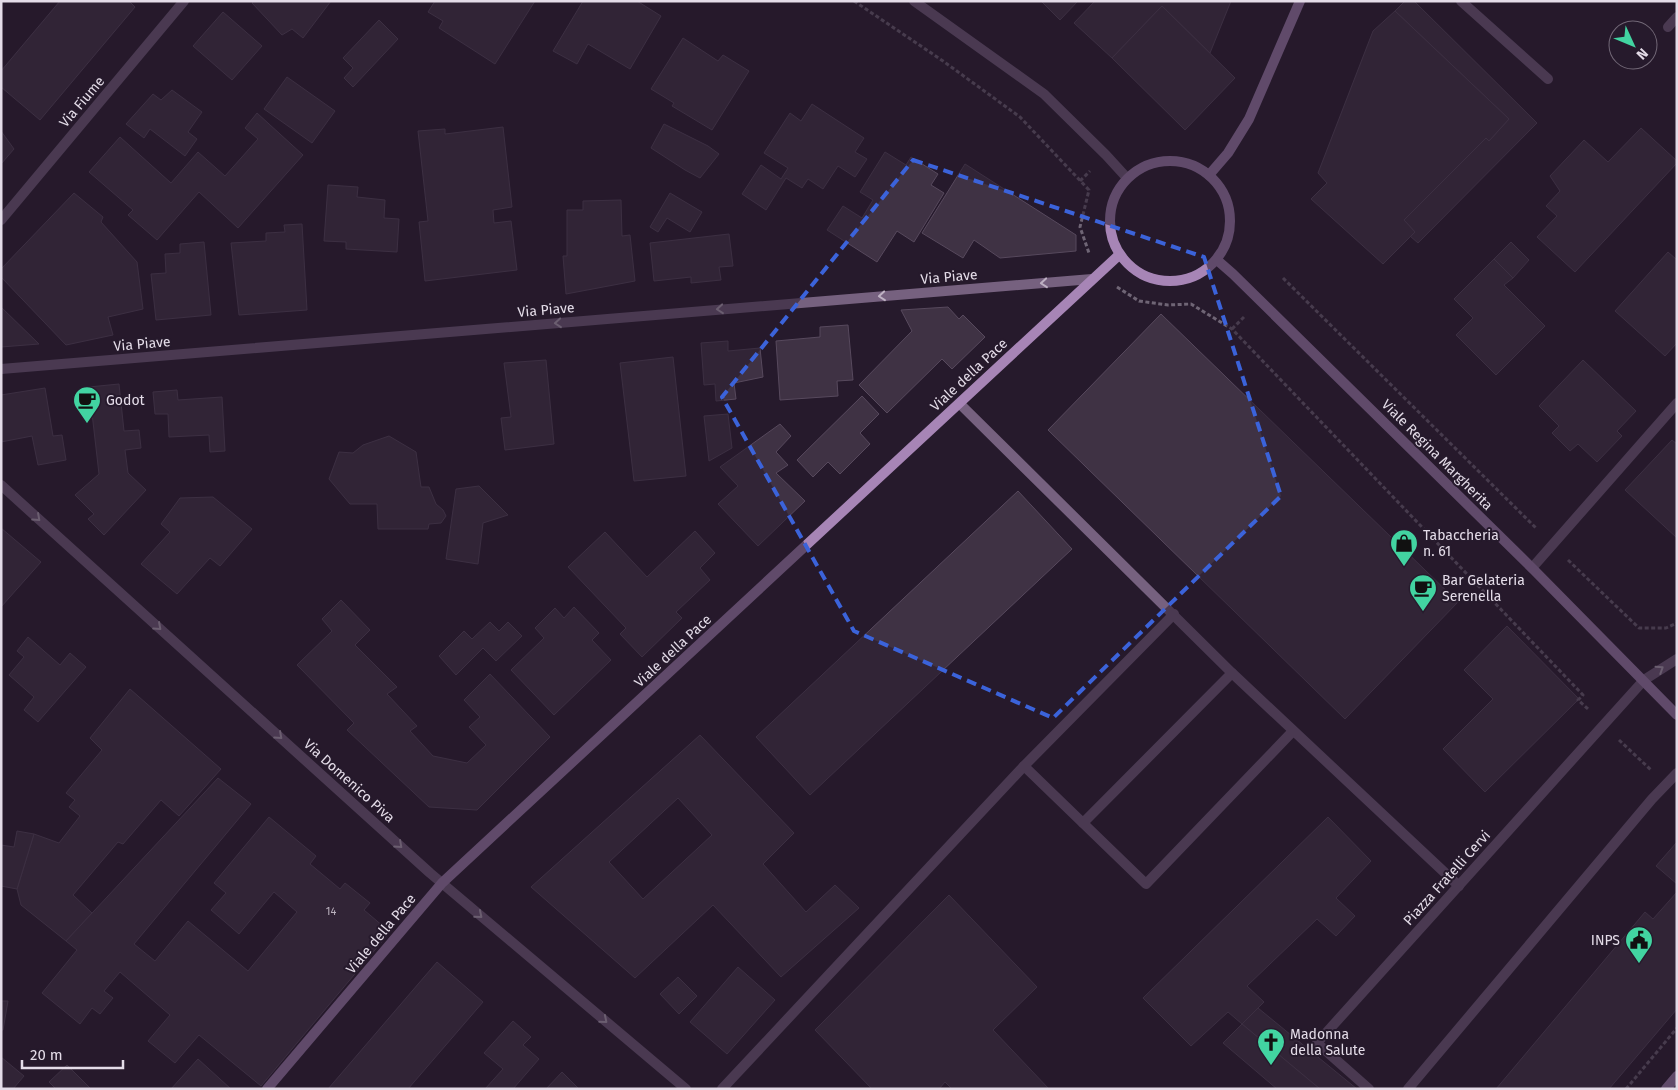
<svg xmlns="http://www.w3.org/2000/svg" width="1678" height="1090" font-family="'Fira Sans',sans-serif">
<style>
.building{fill:#3f3244;stroke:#57495d;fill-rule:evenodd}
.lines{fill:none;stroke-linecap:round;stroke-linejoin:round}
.path{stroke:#6f6575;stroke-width:3;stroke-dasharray:4 2.5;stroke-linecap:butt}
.lane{stroke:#76617f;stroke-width:10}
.street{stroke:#76617f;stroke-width:10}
.secondary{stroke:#a785b6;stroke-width:10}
.oneway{stroke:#beb1c3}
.marked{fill:none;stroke:#3b63da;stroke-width:4;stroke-dasharray:10 6;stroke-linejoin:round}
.labels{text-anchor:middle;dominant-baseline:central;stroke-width:4;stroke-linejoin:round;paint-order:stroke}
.number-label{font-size:11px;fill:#bbb2bf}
.street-label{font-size:14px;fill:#e4dce8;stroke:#261a2c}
.poi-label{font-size:14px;fill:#e4dce8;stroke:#261a2c;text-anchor:start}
</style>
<rect width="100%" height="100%" fill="#261a2c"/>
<g class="building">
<path d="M60 1H129L135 7 40 120 1 87V71Z"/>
<path d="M254 1H331L303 38 292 29 282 35 252 3Z"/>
<path d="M435 1H535L495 64 439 28 443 21 428 12Z"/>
<path d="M583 1H637L661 16 630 69 588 44 577 64 553 51Z"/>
<path d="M1041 1H1078L1060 20Z"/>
<path d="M1095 1H1231L1210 53 1162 6 1112 58 1074 23Z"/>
<path d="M1405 1H1414L1537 123 1418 243 1410 236 1415 232 1404 220 1486 138 1489 141 1509 119 1395 11Z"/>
<path d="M1162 6 1235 78 1185 130 1112 58Z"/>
<path d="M1395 11 1509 119 1489 141 1486 138 1404 220 1415 232 1383 264 1311 199 1327 183 1318 173 1373 31Z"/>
<path d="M223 12 262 46 232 80 193 46Z"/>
<path d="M379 20 398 39 353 87 344 78 353 68 343 58Z"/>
<path d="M683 38 718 61 723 55 749 71 712 130 672 106 674 103 651 89Z"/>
<path d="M287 77 335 111 312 143 264 109Z"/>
<path d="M172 90 202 112 188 132 197 139 185 156 150 129 144 138 126 124 153 94 161 100Z"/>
<path d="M812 104 864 138 855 152 867 159 855 177 838 166 823 189 808 179 802 188 786 178 766 210 742 194 761 165 781 179 788 168 764 153 790 113 801 121Z"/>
<path d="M257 113 303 155 238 228 199 192 157 240 128 215 133 210 89 172 120 137 171 183 198 152 225 176 258 139 245 128Z"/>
<path d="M664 124 708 146 719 154 700 178 685 170 651 148Z"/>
<path d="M503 127 512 207 493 210 494 223 511 221 517 270 425 281 419 222 428 221 418 131 445 129V134Z"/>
<path d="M1641 128 1677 161V163L1575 272 1537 237 1557 216 1546 206 1560 191 1550 176 1584 140 1608 162Z"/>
<path d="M1 131 14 149 1 164Z"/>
<path d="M885 152 906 165 911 157 938 174 931 185 944 193 914 242 897 231 877 262 827 230 843 206 862 218 873 200 860 192Z"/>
<path d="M965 164 1076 235V251L1000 258 974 240 963 258 922 233Z"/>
<path d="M328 185 358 187 357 197 385 200 384 218 399 219 397 252 346 249V242L324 241Z"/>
<path d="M74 193 103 217 101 222 137 262 143 309 108 317 113 335 66 345 1 277V269Z"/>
<path d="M670 193 702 212 690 232 667 218 658 232 650 227Z"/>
<path d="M621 200 622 236 630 235 635 281 566 294 563 256H567V210H583V201Z"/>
<path d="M302 224 307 310 239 315 231 243 266 241V233L285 232 284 225Z"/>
<path d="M729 234 733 266 719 267 721 280 691 283V277L654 281 650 243Z"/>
<path d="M204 242 211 315 156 320 151 274 166 273 165 254 180 253V244Z"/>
<path d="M1511 242 1529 260 1513 278 1494 259Z"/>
<path d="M1668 252 1677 260V343L1665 356 1615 311Z"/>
<path d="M1494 259 1513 278 1504 285 1545 326 1496 375 1456 335 1473 318 1454 299Z"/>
<path d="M1 307 39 344 1 347Z"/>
<path d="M948 307 959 319 963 315 985 337 952 369 942 359 887 413 859 385 912 331 901 310Z"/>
<path d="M1161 314 1458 602 1345 719 1048 430Z"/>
<path d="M848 325 853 380 837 381 838 396 780 400 776 341 820 337V327Z"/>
<path d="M728 341V351L760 348 763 377 734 383 736 399 716 401 715 384 704 385 701 343Z"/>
<path d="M673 357 686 476 634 481 620 363Z"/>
<path d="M546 360 554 444 505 450 501 418 511 417 504 363Z"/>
<path d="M1583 360 1636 411 1617 431 1622 436 1597 462 1578 444 1570 451 1552 433 1559 426 1539 406Z"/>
<path d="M119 384 124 431 139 430 141 448 125 450 128 473 146 490 104 535 88 519 94 514 75 495 99 474 89 387Z"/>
<path d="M45 388 53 436 62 435 66 460 38 465 32 436 1 442V395Z"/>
<path d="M177 390 178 400 222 397 225 451 210 452 209 435 169 437 168 414H155L153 392Z"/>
<path d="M862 396 879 414 860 433 870 444 840 474 828 462 813 477 797 460Z"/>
<path d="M728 414 732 448 709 461 704 416Z"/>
<path d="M780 424 791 436 776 452 788 465 776 473 805 501 758 546 718 504 738 486 720 467Z"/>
<path d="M389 436 416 452 421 487H429L436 504 443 510 446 516 441 523 429 524 428 529H378L377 504H350L329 479 339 452 353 453 363 445Z"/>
<path d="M1672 440 1677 444V538L1625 490Z"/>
<path d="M479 486 508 515 483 523 478 564 446 559 456 489Z"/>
<path d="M1018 491 1072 549 810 795 756 737Z"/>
<path d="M213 497 252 529 220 566 210 558 177 594 141 564 170 532 161 524 180 498Z"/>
<path d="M1 528 41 562 1 607Z"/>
<path d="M695 531 715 553 700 568 710 580 676 612 682 618 642 657 620 634 626 628 568 567 605 532 647 577Z"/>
<path d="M341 600 370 630 355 645 397 687 387 694 417 726 410 731 433 756 467 763 486 745 469 727 480 717 464 700 490 674 550 737 477 810 429 807 347 730 354 723 297 665 332 631 322 619Z"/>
<path d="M574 607 599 633 592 640 611 660 554 715 511 670 544 638 535 628 555 608 564 618Z"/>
<path d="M490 622 499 631 508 622 522 636 496 661 483 648 456 675 439 656 464 631 472 639Z"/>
<path d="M1507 626 1579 699 1485 792 1443 749 1493 699 1464 670Z"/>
<path d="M28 637 60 665 70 653 86 667 38 722 24 710 34 697 9 675 24 657 17 651Z"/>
<path d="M130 689 221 769 179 816 161 800 123 844 118 842 73 895 92 913 66 941 21 905 17 889 34 834 59 843 80 816 69 807 75 800 66 793 102 750 90 738Z"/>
<path d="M700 735 794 833 763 864 806 912 835 885 859 908 781 977 713 905 635 978 531 887ZM678 798 712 835 643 899 609 862Z"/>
<path d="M218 778 251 804 134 944 155 961 188 921 248 971 297 912 274 892 239 934 211 910 226 893 214 883 269 817 316 856 310 864 340 889 345 883 370 903 364 910 390 932 261 1086 199 1035 175 1063 148 1041 170 1015 120 972 104 991 113 998 100 1014 92 1008 80 1024 42 993 77 950 66 941Z"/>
<path d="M1328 817 1371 861 1336 898 1355 916 1336 936 1317 919 1247 986 1264 1002 1242 1024 1228 1012 1191 1046 1143 998Z"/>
<path d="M17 831 34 834 17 889 1 886V845L14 847Z"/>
<path d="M1677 842V884L1656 866Z"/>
<path d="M1677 892V1009L1609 1089H1496L1645 912 1653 919Z"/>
<path d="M949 895 1037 987 993 1030 1049 1089H952L945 1082 939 1089H872L815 1030Z"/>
<path d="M437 962 483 1002 408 1089H328Z"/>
<path d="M738 967 775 1000 727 1054 690 1022Z"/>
<path d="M678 977 697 996 679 1014 660 994Z"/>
<path d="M1 1001H8L3 1030H1Z"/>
<path d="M1258 1008 1357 1089H1320L1242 1024Z"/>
<path d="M513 1021 531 1037 523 1045 539 1059 513 1089H485L503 1069 484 1053Z"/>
<path d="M1242 1024 1320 1089H1277L1223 1043Z"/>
<path d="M1 1057 24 1076 13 1089H1Z"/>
<path d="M198 1059 231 1089H171Z"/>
<path d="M67 1065 91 1089H56L49 1082Z"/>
<path d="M562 1072 579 1089H546Z"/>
</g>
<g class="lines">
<g class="path">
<path d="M854 1 943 61 1020 117 1089 190 1080 227 1089 253"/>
<path d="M1080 181 1090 171"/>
<path d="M1283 278 1537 529"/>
<path d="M1117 287 1139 301 1168 305 1191 304 1232 329 1583 695 1578 700 1588 709"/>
<path d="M1232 329 1244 317"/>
<path d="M1568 560 1639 628H1666L1677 623"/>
<path d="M1619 740 1651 770"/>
<path d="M1626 1089 1677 1028"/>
</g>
<g class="lane">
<path d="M1461 1 1548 79"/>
<path d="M1668 27 1677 17"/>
<path d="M960 404 1232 673 1459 886"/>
<path d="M1024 766 1146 884 1293 731"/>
<path d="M1083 823 1232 673"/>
<path d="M722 1089 1024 766 1174 614"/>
<path d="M1369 1089 1317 1043 1644 680"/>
<path d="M1408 1089 1652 799 1677 773"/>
</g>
<g class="street">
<path d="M914 1 1044 94 1106 155 1127 178"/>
<path d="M1 220 184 1"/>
<path d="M1 369 1092 279"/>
<path d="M1 485 430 873 686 1089"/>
<path d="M1532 568 1677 403"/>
<path d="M1644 680 1677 659"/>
</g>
<g class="secondary">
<circle cx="1170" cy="221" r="60"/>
<path d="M1209 175 1228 153 1249 119 1300 1"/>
<path d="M1217 260 1233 274 1532 568 1677 715"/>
<path d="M267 1089 442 883 1119 255"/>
<path d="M1666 1089 1677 1076"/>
</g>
</g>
<defs><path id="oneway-chevron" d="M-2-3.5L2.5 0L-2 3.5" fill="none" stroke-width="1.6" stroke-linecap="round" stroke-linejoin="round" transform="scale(1.25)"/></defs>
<g class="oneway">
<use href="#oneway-chevron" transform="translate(1044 283) rotate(175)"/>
<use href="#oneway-chevron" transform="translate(882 296) rotate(175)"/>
<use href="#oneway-chevron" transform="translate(720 309) rotate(175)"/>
<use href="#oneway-chevron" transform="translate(558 323) rotate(175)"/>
<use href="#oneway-chevron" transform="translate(37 518) rotate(42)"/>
<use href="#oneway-chevron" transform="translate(158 627) rotate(42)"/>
<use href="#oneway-chevron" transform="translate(1660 669) rotate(-33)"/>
<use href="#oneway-chevron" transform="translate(279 736) rotate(42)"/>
<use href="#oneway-chevron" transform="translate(399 845) rotate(42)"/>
<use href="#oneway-chevron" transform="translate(479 915) rotate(40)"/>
<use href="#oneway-chevron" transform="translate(604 1020) rotate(40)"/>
</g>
<path d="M0 0H1678V1090H0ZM913 160 1204 257 1281 496 1053 718 854 631 722 397Z" fill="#261a2c" fill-opacity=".55" fill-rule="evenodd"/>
<path class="marked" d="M913 160 1204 257 1281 496 1053 718 854 631 722 397Z"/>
<defs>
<g id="cafe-pin" transform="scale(1.4375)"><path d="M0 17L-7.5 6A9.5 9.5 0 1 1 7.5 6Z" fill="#42d4a1" stroke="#261a2c"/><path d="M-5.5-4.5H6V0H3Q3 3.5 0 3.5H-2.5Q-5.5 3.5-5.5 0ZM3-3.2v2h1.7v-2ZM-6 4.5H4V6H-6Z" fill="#111"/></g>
<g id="shop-pin" transform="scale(1.4375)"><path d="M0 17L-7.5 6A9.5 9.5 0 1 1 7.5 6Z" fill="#42d4a1" stroke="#261a2c"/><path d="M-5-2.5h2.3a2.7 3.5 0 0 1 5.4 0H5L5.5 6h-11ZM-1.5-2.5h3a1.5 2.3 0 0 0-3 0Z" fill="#111"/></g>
<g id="civic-pin" transform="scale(1.4375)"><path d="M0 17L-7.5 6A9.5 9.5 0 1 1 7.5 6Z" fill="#42d4a1" stroke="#261a2c"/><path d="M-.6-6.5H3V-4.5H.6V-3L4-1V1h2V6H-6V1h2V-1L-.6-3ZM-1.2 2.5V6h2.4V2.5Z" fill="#111"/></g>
<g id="church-pin" transform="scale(1.4375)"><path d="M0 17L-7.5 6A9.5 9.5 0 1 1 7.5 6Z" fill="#42d4a1" stroke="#261a2c"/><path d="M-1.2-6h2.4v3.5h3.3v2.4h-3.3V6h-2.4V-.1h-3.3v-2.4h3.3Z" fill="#111"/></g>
</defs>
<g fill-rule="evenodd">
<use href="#cafe-pin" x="87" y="400"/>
<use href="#shop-pin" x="1404" y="543"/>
<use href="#cafe-pin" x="1423" y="588"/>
<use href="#civic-pin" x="1639" y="940"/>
<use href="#church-pin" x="1271" y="1042"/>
</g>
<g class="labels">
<g class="number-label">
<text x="331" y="911">14</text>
</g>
<g class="street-label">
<text transform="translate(82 102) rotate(-50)">Via Fiume</text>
<text transform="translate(949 277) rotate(-5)">Via Piave</text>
<text transform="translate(546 310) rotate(-5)">Via Piave</text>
<text transform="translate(142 344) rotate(-5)">Via Piave</text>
<text transform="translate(969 375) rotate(-43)">Viale della Pace</text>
<text transform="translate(1437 455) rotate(45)">Viale Regina Margherita</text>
<text transform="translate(673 651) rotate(-43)">Viale della Pace</text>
<text transform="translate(349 781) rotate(42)">Via Domenico Piva</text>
<text transform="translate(1447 878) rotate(-48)">Piazza Fratelli Cervi</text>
<text transform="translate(381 934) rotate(-50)">Viale della Pace</text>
</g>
<g class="poi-label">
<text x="106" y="400">Godot</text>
<text x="1423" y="535">Tabaccheria<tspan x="1423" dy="16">n. 61</tspan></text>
<text x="1442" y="580">Bar Gelateria<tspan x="1442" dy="16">Serenella</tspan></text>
<text x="1620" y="940" text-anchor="end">INPS</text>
<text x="1290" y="1034">Madonna<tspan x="1290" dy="16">della Salute</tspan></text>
</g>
</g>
<rect width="1678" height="1090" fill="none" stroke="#e4dce8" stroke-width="5"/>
<g transform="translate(1633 45) rotate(134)"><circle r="24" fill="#261a2c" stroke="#726877"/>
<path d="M0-4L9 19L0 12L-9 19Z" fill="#42d4a1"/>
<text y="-8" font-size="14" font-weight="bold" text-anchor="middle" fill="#e4dce8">N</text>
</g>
<path d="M22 1060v8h101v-8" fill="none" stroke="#e4dce8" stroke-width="2.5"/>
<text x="30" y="1060" font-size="15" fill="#e4dce8" stroke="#261a2c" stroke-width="4" paint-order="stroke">20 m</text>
</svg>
